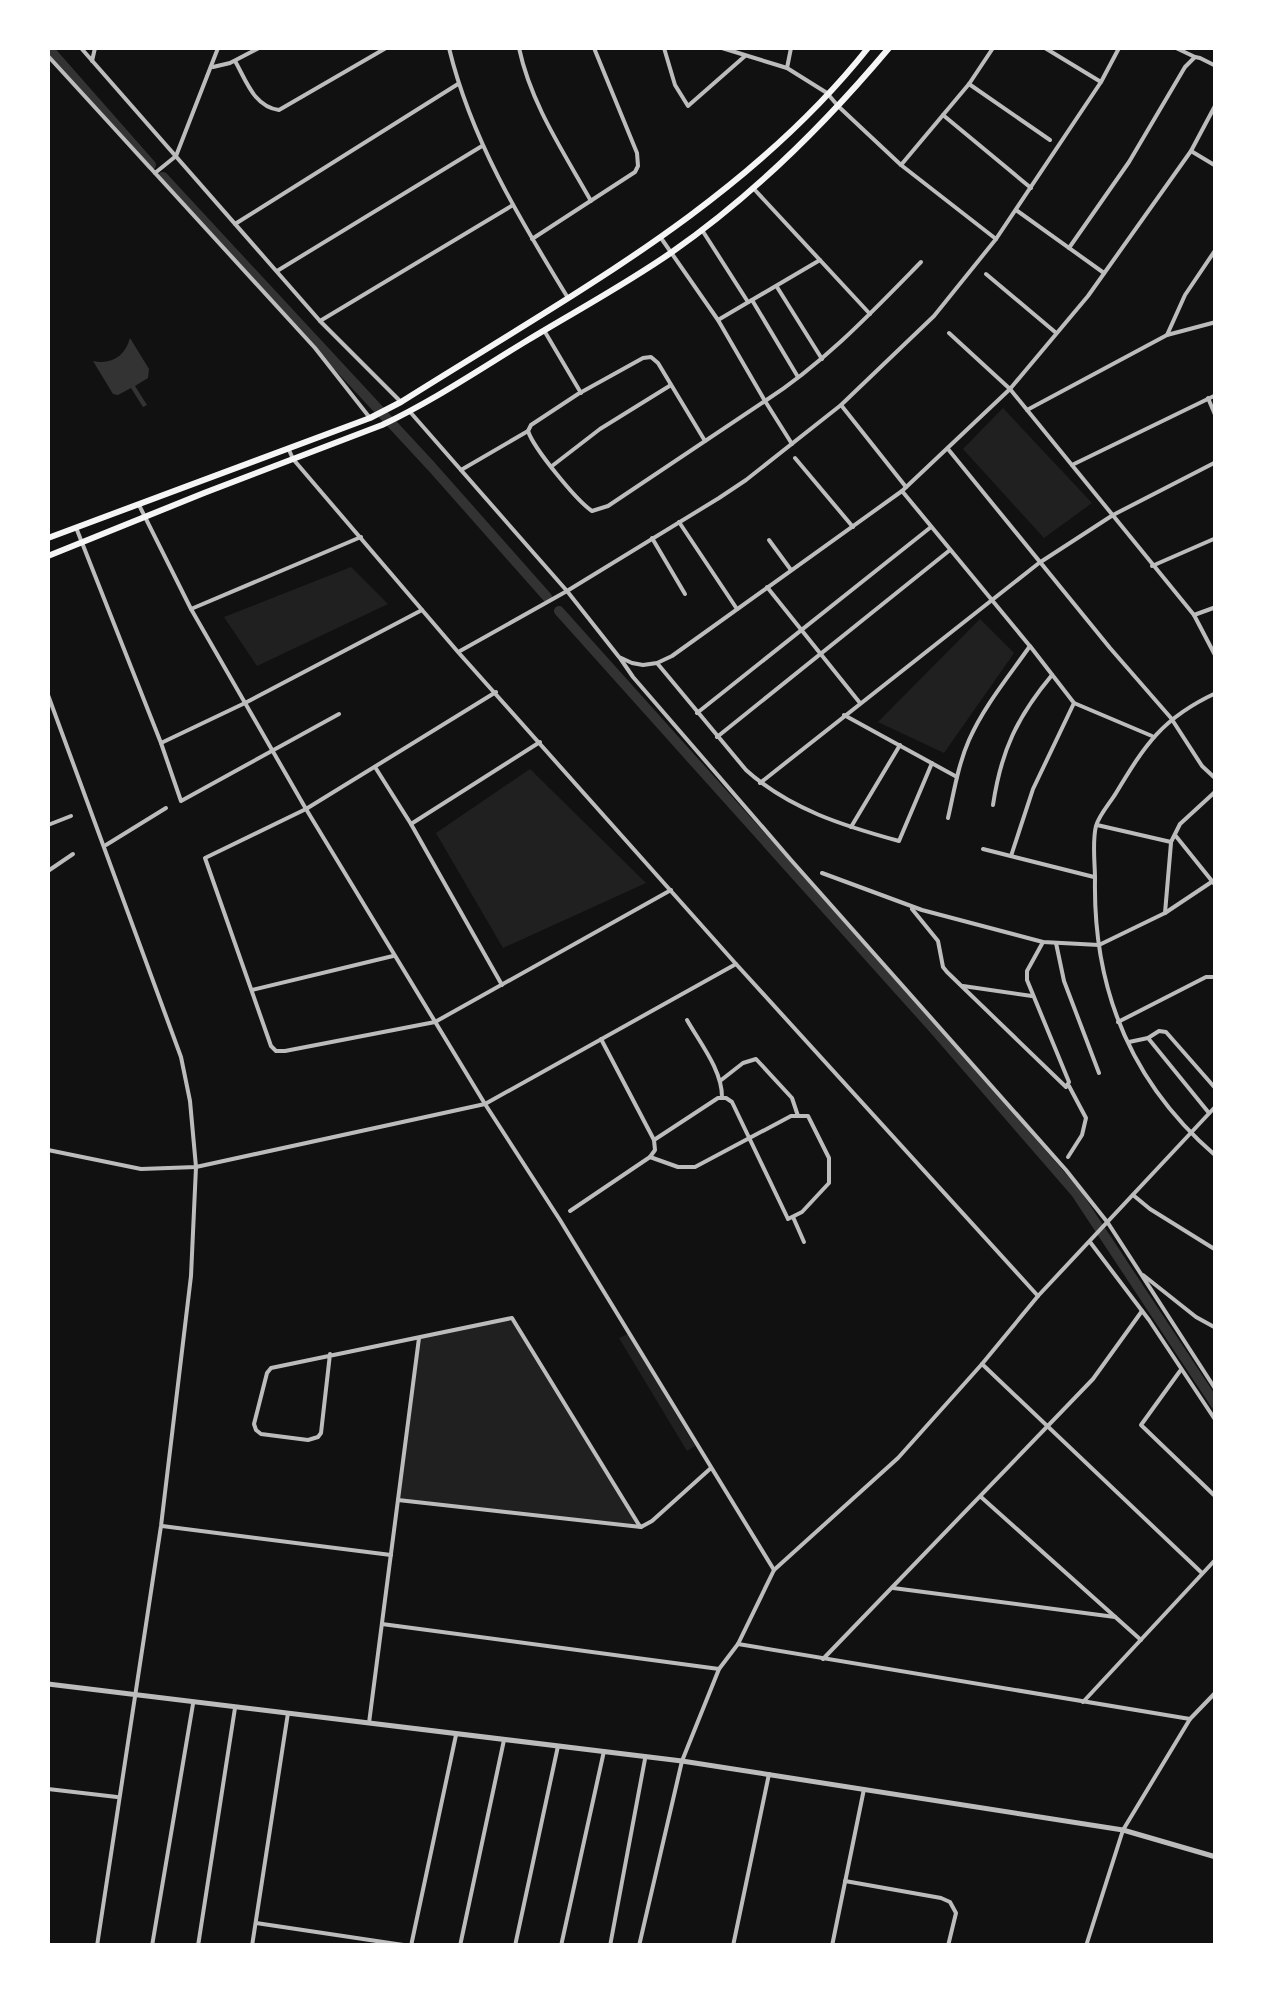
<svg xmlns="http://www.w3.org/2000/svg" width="1263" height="1993" font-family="'Libre Baskerville',serif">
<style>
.green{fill:#202020}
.water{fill:#333}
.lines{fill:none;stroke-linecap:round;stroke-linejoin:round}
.canal{stroke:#333;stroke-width:10}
.minor{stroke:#bcbcbc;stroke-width:4}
.tertiary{stroke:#bcbcbc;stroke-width:5}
.secondary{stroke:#f5f5f5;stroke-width:6}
</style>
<rect width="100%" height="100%" fill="#111"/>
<g class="green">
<path d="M1003 408 1092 503 1044 538 963 449Z"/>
<path d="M351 567 388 604 257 666 224 617Z"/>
<path d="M980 619 1014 653 944 753 878 722Z"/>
<path d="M530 769 646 883 503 948 436 833Z"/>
<path d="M512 1318 639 1525 398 1500 419 1338Z"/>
<path d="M628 1334 695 1446 687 1451 619 1338Z"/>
</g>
<path class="water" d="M130 338 149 369 148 378 135 386 147 405 143 407 131 388 118 395 113 394 93 361C112 365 125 356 130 338Z"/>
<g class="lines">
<g class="canal">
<path d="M48 48 151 165"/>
<path d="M163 177 431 466 547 597"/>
<path d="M559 611 932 1027 1076 1193 1216 1405"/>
</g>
<g class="minor">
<path d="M81 48 320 321 399 400"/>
<path d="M449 48C471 139 519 218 568 298"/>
<path d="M519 48C531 104 563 151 591 201"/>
<path d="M664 48 675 85 688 106 745 56"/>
<path d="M722 48 787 68 827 93 838 106 901 165 996 239"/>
<path d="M1045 48 1101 82 1119 48"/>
<path d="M1176 48 1195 57"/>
<path d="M48 56 315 348 370 418"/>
<path d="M92 61 95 48"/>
<path d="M235 61C246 80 254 107 279 110L386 48"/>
<path d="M213 67 230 63 259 48"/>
<path d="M787 68 791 48"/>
<path d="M969 84 1050 140"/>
<path d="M943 115 1031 188"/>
<path d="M1191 151 1216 166"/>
<path d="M901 165 969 84 993 48"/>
<path d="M155 173 176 156 218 48"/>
<path d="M754 189 870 314"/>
<path d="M1016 210 1104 273"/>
<path d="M235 224 458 84"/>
<path d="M702 230 748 302"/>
<path d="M532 239 635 172 638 166 637 153 594 48"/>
<path d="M1069 248 1129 162 1185 67 1195 57 1200 58 1216 66"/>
<path d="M277 271 482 146"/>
<path d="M986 274 1055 332"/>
<path d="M777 287 822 359"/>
<path d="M752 300 798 377"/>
<path d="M718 320 820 260"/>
<path d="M320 321 513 205"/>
<path d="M545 332 581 393"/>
<path d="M949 333 1010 389 1194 615 1216 657"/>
<path d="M1167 335 1185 295 1216 249"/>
<path d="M1208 398 1216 417"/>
<path d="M841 405 906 487"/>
<path d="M1027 410 1167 335 1216 322"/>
<path d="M411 413 567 591 619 657 632 663 643 665 657 663 672 656 902 491 1010 389 1088 296 1191 151 1216 104"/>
<path d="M528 431C534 449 577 501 592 511L608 506 765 401 718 320 661 238"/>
<path d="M792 444 765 401C824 363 872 312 921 262"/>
<path d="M948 449 1110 648 1171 718 1202 766 1216 779"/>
<path d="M289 450 293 459 458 652 736 964 1038 1296"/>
<path d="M795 458 853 527"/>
<path d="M1072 465 1216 395"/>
<path d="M552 466 600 429 671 385"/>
<path d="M461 470 528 431 531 425 578 394 643 358 651 357 658 363 705 441"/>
<path d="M902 491 1029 645"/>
<path d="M139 505 191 609 306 809 485 1104 560 1220 774 1570"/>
<path d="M679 522 737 609"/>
<path d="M77 530 161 743 181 801 339 714"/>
<path d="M652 538 685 594"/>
<path d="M769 540 791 570"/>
<path d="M1152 566 1216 538"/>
<path d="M767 587 860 703"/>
<path d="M191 609 361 537"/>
<path d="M1194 615 1216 607"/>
<path d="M460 651 567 591 719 498 746 480 841 405 934 316 996 239 1101 82"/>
<path d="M620 658 633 677 791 860 1066 1170 1108 1223 1216 1390"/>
<path d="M657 663 746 770C789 809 844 826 899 841L932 763"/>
<path d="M496 692 306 809 205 858 271 1046 276 1051H285L435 1022 671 890"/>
<path d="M1216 693C1162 718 1145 745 1116 793 1110 803 1099 815 1096 826 1092 842 1095 863 1095 879 1093 990 1131 1083 1216 1156"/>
<path d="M48 695 181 1057 190 1101 196 1167 191 1276 161 1526 97 1946"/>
<path d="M697 713 931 527"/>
<path d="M844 715 957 777"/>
<path d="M717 737 950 550"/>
<path d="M161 743 245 703 422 610"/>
<path d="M375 767 411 824 502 985"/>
<path d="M760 783 1039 563 1113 515 1216 462"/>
<path d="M993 805C1001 751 1017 717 1052 675"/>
<path d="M948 818C954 792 958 765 969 740 984 706 1009 676 1030 646L1074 703 1152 736"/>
<path d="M411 824 540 742"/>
<path d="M48 825 71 816"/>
<path d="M1097 825 1171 842 1180 824 1216 791"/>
<path d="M851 827 900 745"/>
<path d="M1175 835 1216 886"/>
<path d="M106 845 166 808"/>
<path d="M983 849 1094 877"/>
<path d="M1011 856 1033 789 1074 703"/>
<path d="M48 871 73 854"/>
<path d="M822 873 922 910 1043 942 1099 945 1165 913 1216 879"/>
<path d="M912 909 938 941 943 967 947 972 1066 1087 1069 1082 1027 980V971L1043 942"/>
<path d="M1165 913 1171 843"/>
<path d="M1056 943 1064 981 1099 1073"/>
<path d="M963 986 1032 996"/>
<path d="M252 990 393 956"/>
<path d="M687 1020C700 1043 722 1070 722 1097"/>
<path d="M1118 1022 1206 977H1216"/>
<path d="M1148 1038 1159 1031 1166 1032 1216 1089"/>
<path d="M1129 1042 1148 1038 1209 1113"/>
<path d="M720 1081 743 1063 756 1059 792 1098 798 1116"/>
<path d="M48 1150 141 1169 196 1167 485 1104 736 964"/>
<path d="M650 1157 678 1167H695L791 1116H808L829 1158V1183L802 1212 788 1219 732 1102 726 1098H718L654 1140"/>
<path d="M1068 1157 1082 1135 1086 1118 1069 1086"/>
<path d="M1133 1195 1150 1209 1216 1250"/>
<path d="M570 1211 650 1157 655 1150 654 1140 601 1039"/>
<path d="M793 1217 804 1242"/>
<path d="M1090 1242 1149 1320 1216 1421"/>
<path d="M1143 1275 1196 1317 1216 1328"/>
<path d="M330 1354 321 1433 318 1437 308 1440 261 1434 256 1430 254 1424 267 1373 271 1368 512 1318 639 1525 641 1527 652 1521 711 1468"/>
<path d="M982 1364 1202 1573"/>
<path d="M1180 1371 1141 1425 1216 1497"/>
<path d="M981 1497 1141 1640"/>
<path d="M398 1500 641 1527"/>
<path d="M162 1526 391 1555"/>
<path d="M893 1588 1115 1617"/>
<path d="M382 1624 719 1669"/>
<path d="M738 1644 1190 1719"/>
<path d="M823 1659 1093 1379 1142 1311"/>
<path d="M1083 1702 1216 1559"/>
<path d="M369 1723 419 1338"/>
<path d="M48 1789 117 1797"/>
<path d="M845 1881 941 1898 950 1902 956 1913 948 1946"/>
<path d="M256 1923 410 1946"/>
<path d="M152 1946 193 1704"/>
<path d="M198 1946 235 1708"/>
<path d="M252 1946 288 1713"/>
<path d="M411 1946 456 1735"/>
<path d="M460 1946 504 1740"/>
<path d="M515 1946 558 1746"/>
<path d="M561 1946 604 1751"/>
<path d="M610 1946 645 1759"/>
<path d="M639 1946 682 1761 719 1669 738 1644 774 1570 898 1458 982 1364 1038 1296 1216 1106"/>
<path d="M733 1946 769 1774"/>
<path d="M832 1946 864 1789"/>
<path d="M1086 1946 1123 1830 1190 1719 1216 1692"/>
</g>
<path class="tertiary" d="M48 1684 682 1761 1123 1830 1216 1857"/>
<g class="secondary">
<path d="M48 538 370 418 401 402C567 297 744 204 868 48"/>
<path d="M48 556 204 493 382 425C433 401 480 369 528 340 576 311 626 284 672 252 754 195 825 124 889 48"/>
</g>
</g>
<rect width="1263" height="1993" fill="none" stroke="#ffffff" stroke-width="100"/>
</svg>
